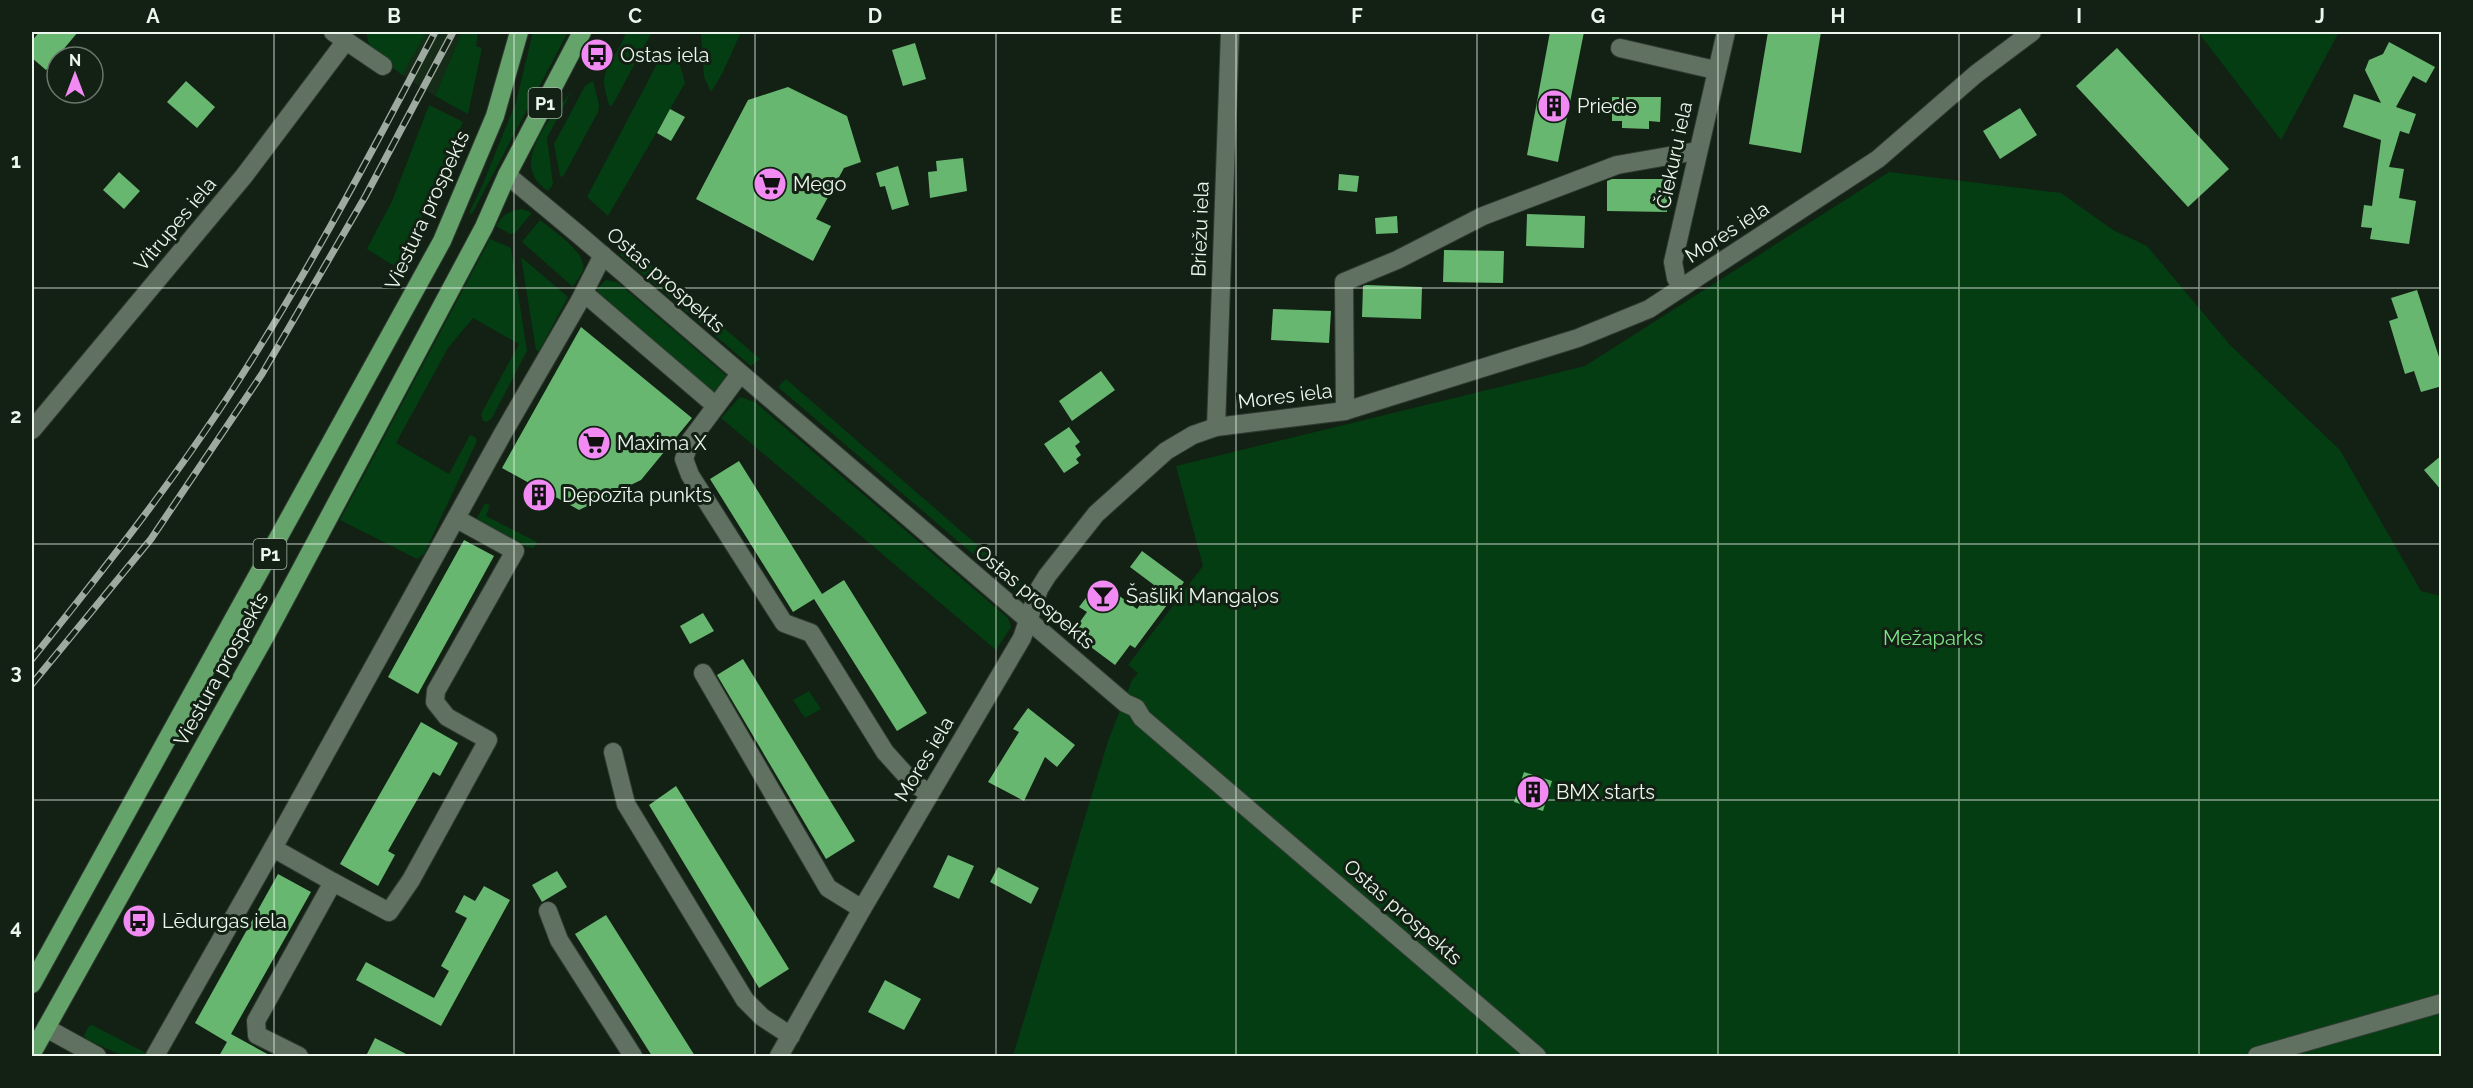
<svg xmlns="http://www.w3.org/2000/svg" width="2473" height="1088" font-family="Raleway,sans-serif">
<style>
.built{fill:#172b19}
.green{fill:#033d11}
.building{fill:#68b771}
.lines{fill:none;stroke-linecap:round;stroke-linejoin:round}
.minor-casing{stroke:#303a31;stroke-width:20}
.major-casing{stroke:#303a31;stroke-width:20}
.minor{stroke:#607161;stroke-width:18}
.major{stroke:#64a46b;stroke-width:18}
.rail-casing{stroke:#9eaa9f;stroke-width:7}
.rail{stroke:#122114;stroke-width:4.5;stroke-dasharray:14;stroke-linecap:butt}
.grid{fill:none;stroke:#ecf6ec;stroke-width:1.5;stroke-opacity:0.55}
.labels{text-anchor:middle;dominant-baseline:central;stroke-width:6;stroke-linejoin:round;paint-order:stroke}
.shield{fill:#122114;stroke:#abb6ab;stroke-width:1.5}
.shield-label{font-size:18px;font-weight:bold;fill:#ecf6ec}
.poi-label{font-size:20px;fill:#ecf6ec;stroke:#122114;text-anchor:start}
.street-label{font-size:20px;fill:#ecf6ec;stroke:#122114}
.park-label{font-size:20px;fill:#7ce388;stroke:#122114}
.neatline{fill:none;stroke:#ecf6ec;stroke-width:2}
.grid-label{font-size:20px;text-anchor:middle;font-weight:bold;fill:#ecf6ec}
</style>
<rect width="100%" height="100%" fill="#122114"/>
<path class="built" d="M427 32H462L435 96 402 75Z"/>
<g class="green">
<path d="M366 32H427L402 75 370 49Z"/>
<path d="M462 32H478L476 46 482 48 468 114 435 96Z"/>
<path d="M533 32H568L472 214 469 213 482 186 516 102Z"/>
<path d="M626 32H652L612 106 609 105C607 97 604 88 604 81 605 64 622 48 626 32Z"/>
<path d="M701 32H741L722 74 711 92 704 77Z"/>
<path d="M2198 32H2339L2281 140Z"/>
<path d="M670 56 680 65 685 83 608 216 587 197 659 60 663 57Z"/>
<path d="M593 81 599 105 598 112 563 177 560 176 554 144 585 86Z"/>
<path d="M571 92 547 138 553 184 548 191C507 165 551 118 571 92Z"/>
<path d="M429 105 463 122 437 187 396 267 367 249 393 199Z"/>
<path d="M1889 172 2061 193 2113 230 2147 246 2230 345 2340 450 2421 591 2441 596V1056H1013L1108 741 1132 680 1138 673 1128 665 1203 566 1176 466 1585 366Z"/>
<path d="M522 209 532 213 515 233 510 234 496 226C503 214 509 211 522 209Z"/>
<path d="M540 220C552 230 587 252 583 270 581 275 576 282 573 287L522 242Z"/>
<path d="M490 239 511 248 527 351 492 418 487 422 483 421 481 414 519 344 473 318 448 348 396 443 449 474 470 435 475 437 477 441 424 554 417 559 340 520Z"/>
<path d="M625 245 637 253 760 359 751 366 620 255Z"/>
<path d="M521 257 568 297 539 351 536 350Z"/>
<path d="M606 280 617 282 728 377 720 391 710 393 598 296 597 289Z"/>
<path d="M786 379 1021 583 1015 590 778 387Z"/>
<path d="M740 397 755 402 1008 618 1011 627 996 650 721 418Z"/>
<path d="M485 503 490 505 486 516 537 542 534 548 525 546 476 520Z"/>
<path d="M809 691 821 709 805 718 793 700Z"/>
<path d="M92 1025 146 1053 143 1056H123L86 1039 84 1035 89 1026Z"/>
</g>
<g class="building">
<path d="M39 32H78L46 70 32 58V41Z"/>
<path d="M1550 32H1584L1558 162 1527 155Z"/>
<path d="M1768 32H1821L1801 153 1749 144Z"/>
<path d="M2389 42 2435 67 2426 83 2413 76 2396 107 2416 114 2409 134 2400 131 2389 167 2404 169 2399 198 2416 201 2409 244 2370 239 2372 228 2361 227 2364 205 2372 206 2381 140 2343 127 2354 94 2381 103 2365 70 2369 60 2383 54Z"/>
<path d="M915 43 926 79 903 86 892 50Z"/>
<path d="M2117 48 2229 169 2188 207 2076 86Z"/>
<path d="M186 81 215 107 197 128 167 102Z"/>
<path d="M788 87 847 116 861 162 844 168 816 219 831 226 813 261 696 199 748 100Z"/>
<path d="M1612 97H1661L1660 122 1649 121V129L1622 128V121H1612Z"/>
<path d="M2020 108 2037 135 2000 159 1983 131Z"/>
<path d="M670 109 685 117 671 141 657 133Z"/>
<path d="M963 158 967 191 930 198 928 172 937 171 936 161Z"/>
<path d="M898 166 909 205 892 210 885 186 880 187 876 173Z"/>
<path d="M119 172 140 191 124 209 103 190Z"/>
<path d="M1339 174 1359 176 1357 192 1338 190Z"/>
<path d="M1612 179H1667V212L1607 211V181Z"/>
<path d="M1527 214 1585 216 1584 248 1526 246Z"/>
<path d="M1397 216 1398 233 1376 234 1375 218Z"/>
<path d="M1444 250 1504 251 1503 283 1443 282Z"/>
<path d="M1366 285 1422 287 1421 319 1362 317 1363 286Z"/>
<path d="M2417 290 2442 366V386L2421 392 2414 371 2405 374 2389 321 2398 318 2391 298Z"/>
<path d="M1273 309 1331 311 1329 343 1271 340Z"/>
<path d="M581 327 692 418 641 480 579 510 552 495 546 506 526 495 531 484 502 468Z"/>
<path d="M1101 371 1115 390 1072 421 1059 401Z"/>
<path d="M1069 427 1080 442 1075 446 1081 455 1076 459 1079 463 1064 473 1044 444Z"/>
<path d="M2442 455V491L2424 470Z"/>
<path d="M739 461 822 594 844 580 927 713 897 731 814 599 793 612 710 479Z"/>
<path d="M464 540 494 556 418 694 388 677Z"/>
<path d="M1142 551 1184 582 1135 648 1130 645 1115 665 1072 633 1087 612 1079 607 1099 581 1137 609 1154 585 1130 567Z"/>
<path d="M703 613 714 631 690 644 680 626Z"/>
<path d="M743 659 855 841 826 859 717 675Z"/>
<path d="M1028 708 1075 745 1057 767 1045 757 1024 801 988 782 1019 732 1013 729Z"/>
<path d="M421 722 458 743 440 776 433 772 388 851 395 855 378 886 340 864Z"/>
<path d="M1524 772 1552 781 1543 811 1514 802Z"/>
<path d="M676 786 789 969 759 988 649 805Z"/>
<path d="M948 855 974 866 959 899 933 887Z"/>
<path d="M998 867 1039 888 1031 904 990 882Z"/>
<path d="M557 871 567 887 542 902 532 885Z"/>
<path d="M278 874 311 892 231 1034 271 1056H219L227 1042 195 1023Z"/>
<path d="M484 886 510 900 441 1026 356 980 366 962 434 998 449 971 441 966 467 918 455 912 464 895 475 901Z"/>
<path d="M606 915 695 1056H652L575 934Z"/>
<path d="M885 980 921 999 904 1030 868 1012Z"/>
<path d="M375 1038 410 1056H366Z"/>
</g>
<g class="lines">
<g class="minor-casing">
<g id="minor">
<path d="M333 32 383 66"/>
<path d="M1620 48 1715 70"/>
<path d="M507 175 578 234 1125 703 1136 708 1142 718 1537 1056"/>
<path d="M1682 287 1676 278 1673 262 1726 32"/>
<path d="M584 293 716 406"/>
<path d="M740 374 690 441 684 459 690 475 784 623 811 633 885 752 913 783 929 793"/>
<path d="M1345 411 1344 282 1397 260 1483 216 1617 165 1697 151"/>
<path d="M1216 427 1230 32"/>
<path d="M32 430 244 176 345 42"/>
<path d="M703 673 828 888 862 909"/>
<path d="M613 752 626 804 745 1000 762 1017 791 1036"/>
<path d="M273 848 333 882"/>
<path d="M548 911 559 940 633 1056"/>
<path d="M46 1028 97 1056"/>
<path d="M155 1056 273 848 502 435 579 302 603 255"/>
<path d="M299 1056 257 1035 256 1021 333 882 389 912 411 880 488 740 447 717 435 702 436 691 515 551 457 519"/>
<path d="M779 1056 862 909 1022 638 1039 589 1047 576 1096 514 1166 451 1193 435 1216 427 1345 411 1578 338 1649 309 1878 159 1976 74 2032 32"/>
<path d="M2257 1056 2442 1003"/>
</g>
</g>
<g class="major-casing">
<g id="major">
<path d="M32 984 442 241 495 116 519 32"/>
<path d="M32 1053 267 633 484 227 507 175 582 32"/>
</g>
</g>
<use href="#minor" class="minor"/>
<use href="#major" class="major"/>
<g class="rail-casing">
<g id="rail">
<path d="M32 659C108 564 184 468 249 364 317 256 376 144 435 32"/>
<path d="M32 684 151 539 262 374 365 197 453 32"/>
</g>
</g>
<use href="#rail" class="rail"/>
</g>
<path class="grid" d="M274 32V1056M514 32V1056M755 32V1056M996 32V1056M1236 32V1056M1477 32V1056M1718 32V1056M1959 32V1056M2199 32V1056M32 288H2442M32 544H2442M32 800H2442"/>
<defs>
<g id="bus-disc" transform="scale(1.725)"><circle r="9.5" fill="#f28af3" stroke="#122114"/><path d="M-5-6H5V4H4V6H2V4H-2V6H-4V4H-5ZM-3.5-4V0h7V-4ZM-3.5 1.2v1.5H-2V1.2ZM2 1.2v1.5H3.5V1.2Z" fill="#111"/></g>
<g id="building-disc" transform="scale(1.725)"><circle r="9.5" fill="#f28af3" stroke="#122114"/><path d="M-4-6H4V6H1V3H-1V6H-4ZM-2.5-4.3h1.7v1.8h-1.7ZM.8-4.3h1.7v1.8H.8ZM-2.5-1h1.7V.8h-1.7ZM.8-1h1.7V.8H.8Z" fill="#111"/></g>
<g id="supermarket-disc" transform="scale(1.725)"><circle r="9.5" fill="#f28af3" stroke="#122114"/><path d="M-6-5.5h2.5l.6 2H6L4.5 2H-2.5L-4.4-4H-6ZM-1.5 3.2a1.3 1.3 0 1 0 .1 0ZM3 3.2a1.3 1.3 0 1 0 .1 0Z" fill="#111"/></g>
<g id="bar-disc" transform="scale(1.725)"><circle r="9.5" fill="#f28af3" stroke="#122114"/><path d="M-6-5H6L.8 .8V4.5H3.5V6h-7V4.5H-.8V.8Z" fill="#111"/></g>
</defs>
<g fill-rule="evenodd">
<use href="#bus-disc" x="597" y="55"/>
<use href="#building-disc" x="1554" y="106"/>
<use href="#supermarket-disc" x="770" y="184"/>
<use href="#supermarket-disc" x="594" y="443"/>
<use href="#building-disc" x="539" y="495"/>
<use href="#bar-disc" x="1103" y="596"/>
<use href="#building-disc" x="1533" y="792"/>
<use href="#bus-disc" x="139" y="921"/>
</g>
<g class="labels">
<g class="shield">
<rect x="528.5" y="88" width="33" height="30" rx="4.5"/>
<rect x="253.5" y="539" width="33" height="30" rx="4.5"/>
</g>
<g class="shield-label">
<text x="545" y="103">P1</text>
<text x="270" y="554">P1</text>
</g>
<g class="poi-label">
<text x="620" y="55">Ostas iela</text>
<text x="1577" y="106">Priede</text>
<text x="793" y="184">Mego</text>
<text x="617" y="443">Maxima X</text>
<text x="562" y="495">Depozīta punkts</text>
<text x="1126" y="596">Šašliki Mangaļos</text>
<text x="1556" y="792">BMX starts</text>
<text x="162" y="921">Lēdurgas iela</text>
</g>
<g class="street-label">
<text transform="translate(1674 155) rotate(-78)">Čiekuru iela</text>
<text transform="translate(427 210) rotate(-65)">Viestura prospekts</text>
<text transform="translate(175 224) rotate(-50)">Vitrupes iela</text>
<text transform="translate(1200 229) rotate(-88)">Briežu iela</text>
<text transform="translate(1727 232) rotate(-33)">Mores iela</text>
<text transform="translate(666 280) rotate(41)">Ostas prospekts</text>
<text transform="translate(1285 396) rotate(-7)">Mores iela</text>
<text transform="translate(1035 597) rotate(40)">Ostas prospekts</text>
<text transform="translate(221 669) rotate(-61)">Viestura prospekts</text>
<text transform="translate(924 759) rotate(-59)">Mores iela</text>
<text transform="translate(1403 912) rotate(41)">Ostas prospekts</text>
</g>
<g class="park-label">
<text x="1933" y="638">Mežaparks</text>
</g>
</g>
<rect width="2473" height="1088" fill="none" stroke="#122114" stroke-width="66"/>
<g transform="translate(75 75)"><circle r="28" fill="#122114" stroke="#69766a" stroke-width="1.5"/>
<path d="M0-4.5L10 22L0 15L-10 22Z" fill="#f28af3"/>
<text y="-9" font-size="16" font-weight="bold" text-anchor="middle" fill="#ecf6ec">N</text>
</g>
<rect x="33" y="33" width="2407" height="1022" class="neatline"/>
<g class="grid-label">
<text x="153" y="23">A</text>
<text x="394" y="23">B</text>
<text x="635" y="23">C</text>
<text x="875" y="23">D</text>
<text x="1116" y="23">E</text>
<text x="1357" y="23">F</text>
<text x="1598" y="23">G</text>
<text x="1838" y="23">H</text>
<text x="2079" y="23">I</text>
<text x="2320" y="23">J</text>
<text x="16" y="168">1</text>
<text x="16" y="423">2</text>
<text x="16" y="679">3</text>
<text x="16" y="934">4</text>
</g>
</svg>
